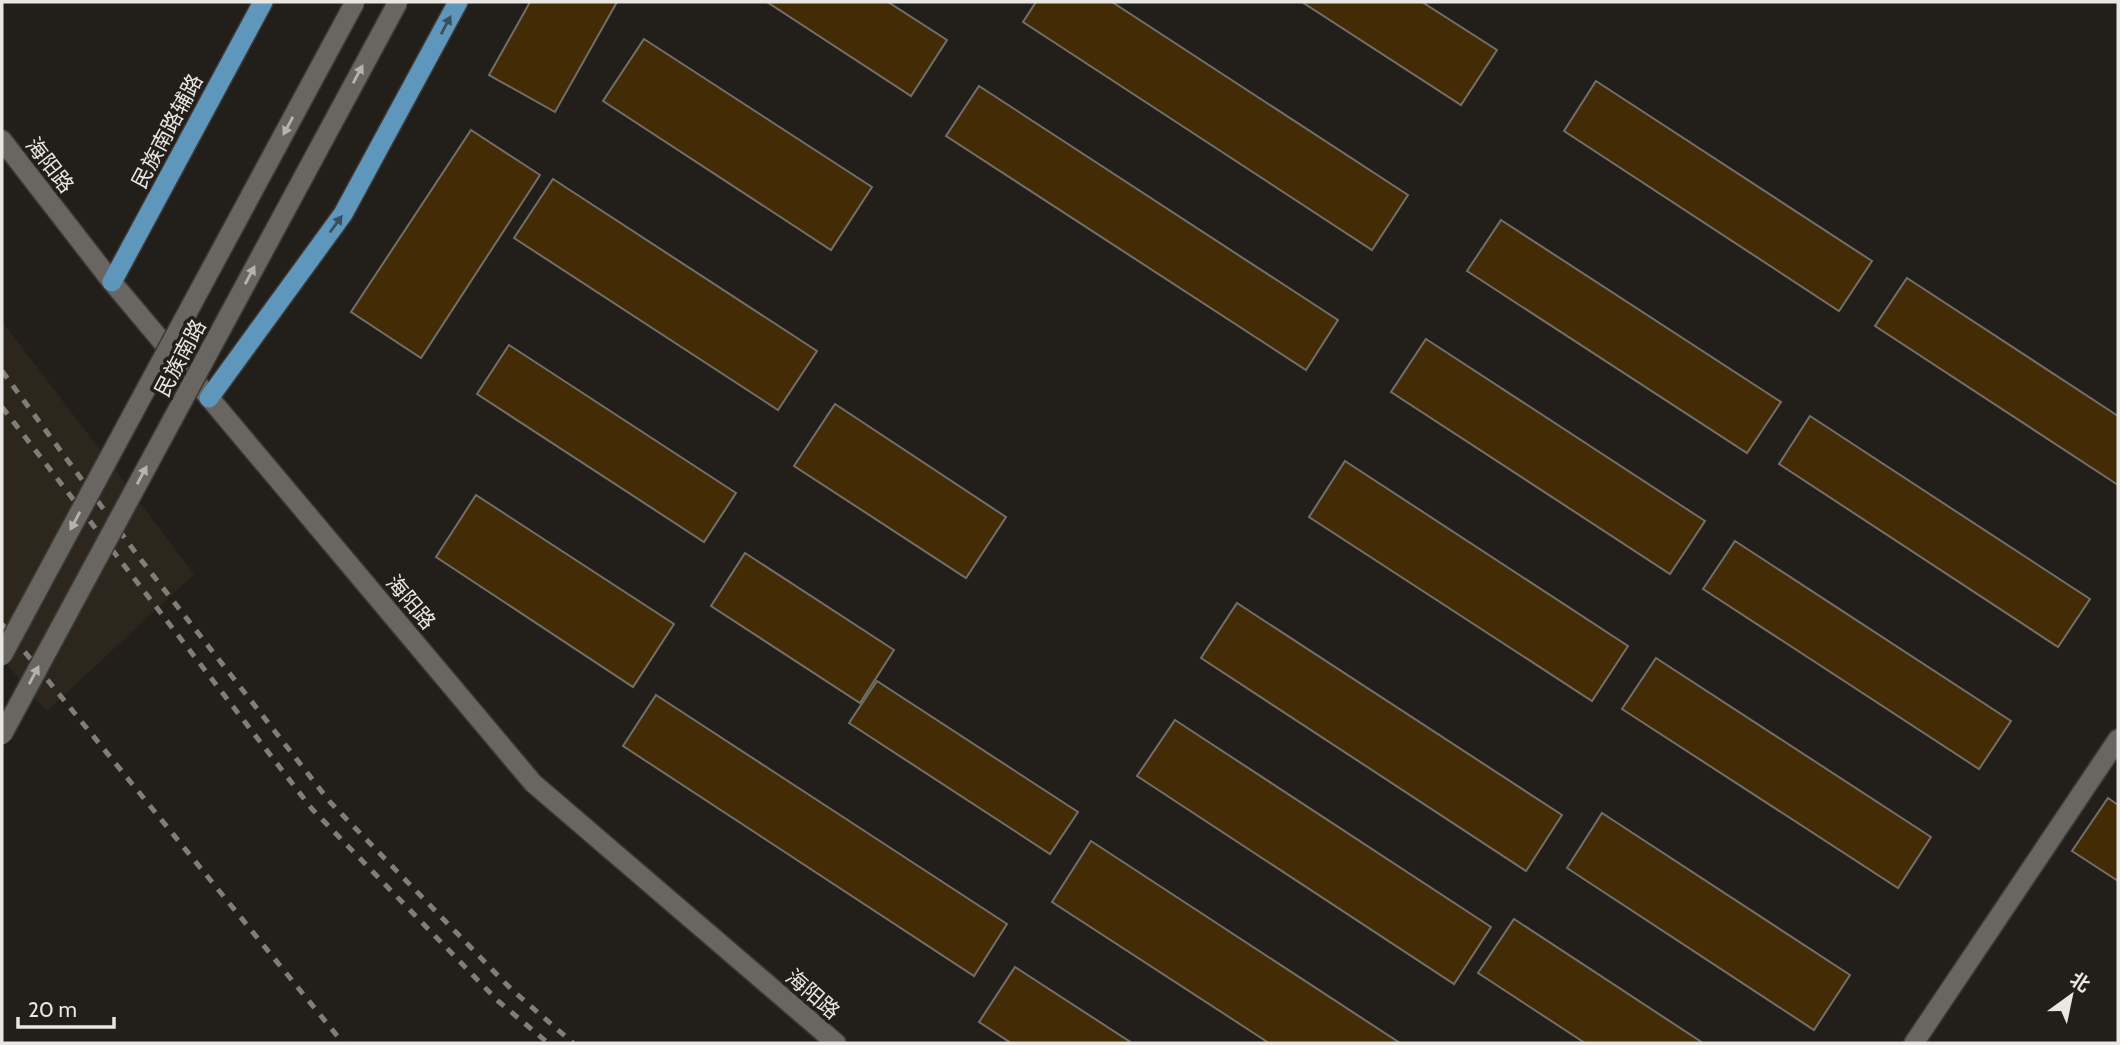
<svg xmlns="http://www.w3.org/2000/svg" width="2120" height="1045" font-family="Cabin,'Noto Sans SC',sans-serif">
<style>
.built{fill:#2d261d}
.building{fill:#432c05;stroke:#726e69;stroke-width:2}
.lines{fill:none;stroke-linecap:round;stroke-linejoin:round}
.secondary-casing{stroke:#3c3a37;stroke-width:22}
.primary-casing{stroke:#3c3a37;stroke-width:22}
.secondary{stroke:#696560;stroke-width:19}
.primary{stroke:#5f96bc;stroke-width:19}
.rail{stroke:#817e7a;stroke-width:5;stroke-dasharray:9 9;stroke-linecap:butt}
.secondary-bridge-casing{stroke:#3c3a37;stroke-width:22;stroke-linecap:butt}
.secondary-bridge{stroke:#696560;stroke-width:19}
.oneway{fill:#3a4f5b}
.oneway2{fill:#b6b3af}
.labels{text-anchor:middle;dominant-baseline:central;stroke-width:7;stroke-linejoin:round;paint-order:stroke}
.street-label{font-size:21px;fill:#e9e7e4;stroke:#221f1a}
</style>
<rect width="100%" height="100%" fill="#221f1a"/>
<path class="built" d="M2 321 194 574 47 711 2 659Z"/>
<g class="building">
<path d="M530 2H617L555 112 489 75Z"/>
<path d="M767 2H888L947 40 911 96Z"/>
<path d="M1036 2H1112L1408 195 1372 250 1023 22Z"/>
<path d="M1302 2H1422L1497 50 1461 105Z"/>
<path d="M644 39 872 187 831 250 603 101Z"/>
<path d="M1596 81 1872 261 1839 311 1564 131Z"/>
<path d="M979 86 1338 320 1306 370 946 136Z"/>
<path d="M471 130 540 175 421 358 351 312Z"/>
<path d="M553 179 817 351 778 410 514 238Z"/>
<path d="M1501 220 1781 402 1747 453 1467 271Z"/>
<path d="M1907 278 2118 416V485L1875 326Z"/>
<path d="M1426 339 1705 521 1670 574 1391 392Z"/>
<path d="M509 345 736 493 704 542 477 394Z"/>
<path d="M835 404 1006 517 966 578 794 466Z"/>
<path d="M1810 416 2090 599 2058 647 1779 464Z"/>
<path d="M1345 461 1628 646 1592 701 1309 517Z"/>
<path d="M476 495 674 624 633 687 436 557Z"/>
<path d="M1735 541 2011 721 1979 769 1703 589Z"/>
<path d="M745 553 894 650 860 703 711 606Z"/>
<path d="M1237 603 1562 815 1526 871 1201 658Z"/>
<path d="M1656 658 1931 837 1898 888 1622 709Z"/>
<path d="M877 681 1078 812 1050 854 849 723Z"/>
<path d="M656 695 1007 924 974 976 623 746Z"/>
<path d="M1175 720 1491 927 1454 984 1137 776Z"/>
<path d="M2108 798 2118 805V881L2072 851Z"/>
<path d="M1602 813 1850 975 1814 1030 1567 868Z"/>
<path d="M1091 841 1400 1043H1269L1052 902Z"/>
<path d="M1514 919 1703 1043H1585L1478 973Z"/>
<path d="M1015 967 1132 1043H1011L979 1022Z"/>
</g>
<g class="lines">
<g class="secondary-casing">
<g id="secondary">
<path d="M2 140 112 282 533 783 836 1043"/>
<path d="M1914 1043 2118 739"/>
</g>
</g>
<g class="primary-casing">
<g id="primary">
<path d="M112 282 263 2"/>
<path d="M209 398 343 214 458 2"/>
</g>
</g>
<use href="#secondary" class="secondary"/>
<use href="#primary" class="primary"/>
<g class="rail">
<path d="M2 371 138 556 330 802 511 989 573 1043"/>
<path d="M2 407 312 809 498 1001 548 1043"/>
<path d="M2 624 343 1043"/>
</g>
<g class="secondary-bridge-casing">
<g id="secondary-bridge">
<path d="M2 656 355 2"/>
<path d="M2 735 398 2"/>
</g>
</g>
<use href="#secondary-bridge" class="secondary-bridge"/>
</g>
<defs><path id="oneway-solid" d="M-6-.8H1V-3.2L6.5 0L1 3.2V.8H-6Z" transform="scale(1.75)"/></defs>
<g class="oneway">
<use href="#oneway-solid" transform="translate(446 25) rotate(-62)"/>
<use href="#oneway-solid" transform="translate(336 224) rotate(-54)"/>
</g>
<g class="oneway2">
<use href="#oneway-solid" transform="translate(358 74) rotate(-62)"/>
<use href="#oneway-solid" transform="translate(288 126) rotate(118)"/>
<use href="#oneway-solid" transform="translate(250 275) rotate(-62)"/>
<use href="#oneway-solid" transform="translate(142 475) rotate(-62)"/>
<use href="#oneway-solid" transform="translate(75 521) rotate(118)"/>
<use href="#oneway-solid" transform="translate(34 675) rotate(-62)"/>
</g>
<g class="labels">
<g class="street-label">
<text transform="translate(167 131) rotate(-62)">民族南路辅路</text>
<text transform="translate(50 165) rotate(52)">海阳路</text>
<text transform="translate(180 358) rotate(-62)">民族南路</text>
<text transform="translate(411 602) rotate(50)">海阳路</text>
<text transform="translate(813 994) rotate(41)">海阳路</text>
</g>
</g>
<rect width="2120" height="1045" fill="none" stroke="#e9e7e4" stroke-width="7"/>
<g transform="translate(2071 996) rotate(33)" stroke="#221f1a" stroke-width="5" paint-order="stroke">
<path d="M0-5L12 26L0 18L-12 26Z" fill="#e9e7e4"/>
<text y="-10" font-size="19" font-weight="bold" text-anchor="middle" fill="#e9e7e4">北</text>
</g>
<path d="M18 1017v10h96v-10" fill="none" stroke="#e9e7e4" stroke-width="3.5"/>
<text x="28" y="1017" font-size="21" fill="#e9e7e4" stroke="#221f1a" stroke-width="5" paint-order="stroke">20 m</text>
</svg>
